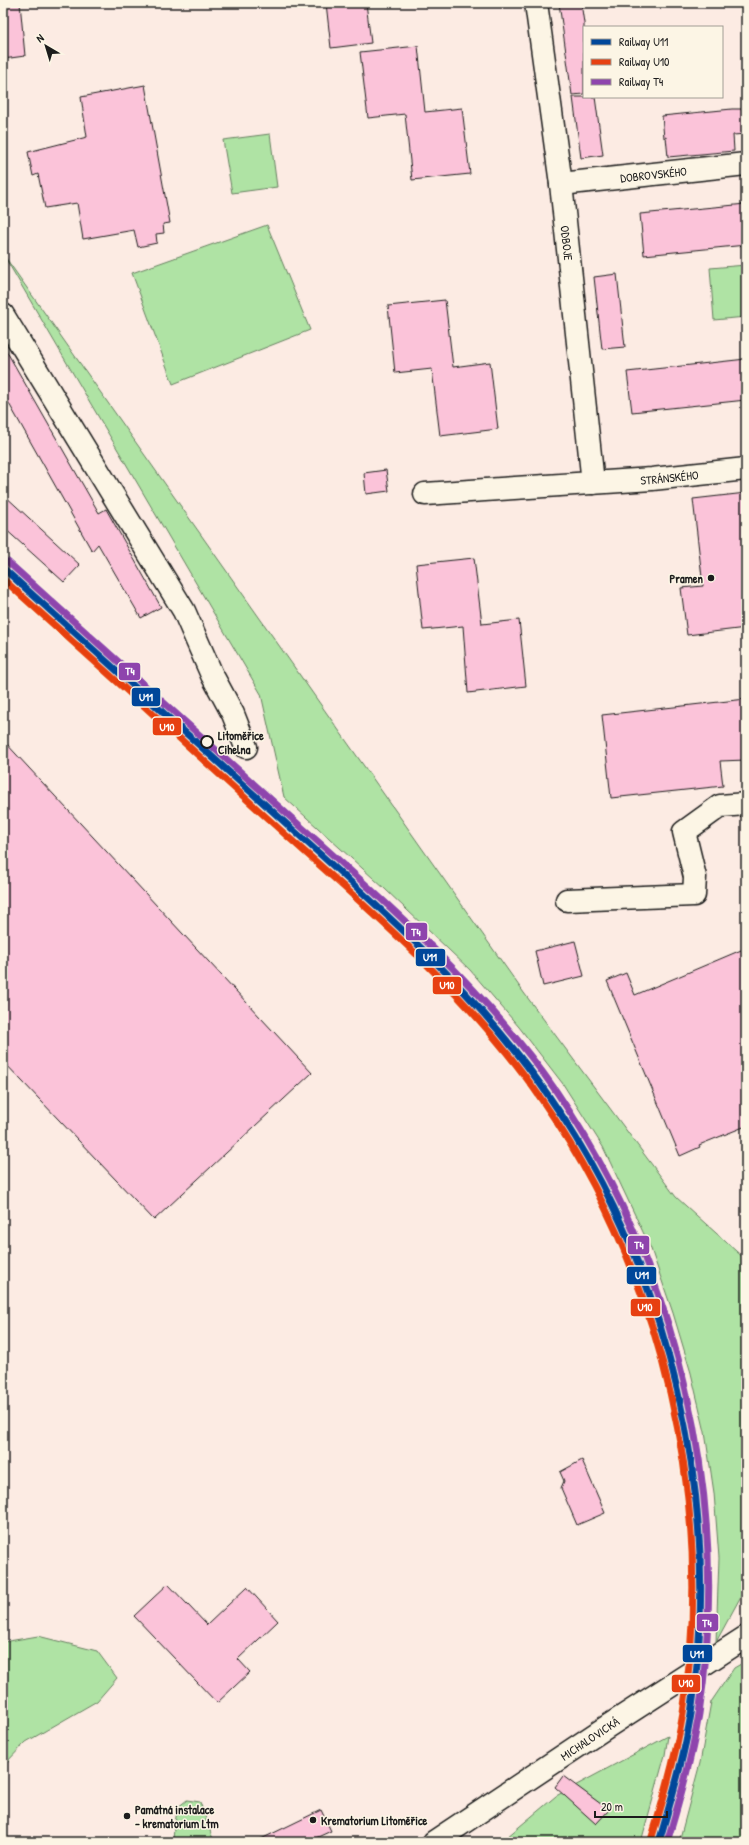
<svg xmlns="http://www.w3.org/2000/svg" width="749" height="1845" font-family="'Patrick Hand',sans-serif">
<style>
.green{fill:#afe3a4;stroke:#668060}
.building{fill:#fbc3d9;stroke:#1c1c1c}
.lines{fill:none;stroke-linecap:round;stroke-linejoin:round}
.minor-casing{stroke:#1c1c1c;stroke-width:25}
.minor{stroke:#fcf5e5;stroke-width:22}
.rail-1-casing{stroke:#fcf5e5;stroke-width:10}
.rail-2-casing{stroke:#fcf5e5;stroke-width:10}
.rail-3-casing{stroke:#fcf5e5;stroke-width:10}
.rail-1{stroke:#00479a;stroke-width:7}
.rail-2{stroke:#e74011;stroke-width:7}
.rail-3{stroke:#8e44ad;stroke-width:7}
.poi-dot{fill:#1c1c1c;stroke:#fcf5e5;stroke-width:1.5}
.stop-dot{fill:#fcf5e5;stroke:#1c1c1c;stroke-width:2}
.labels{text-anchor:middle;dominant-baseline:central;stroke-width:3;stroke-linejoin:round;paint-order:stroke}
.street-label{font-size:12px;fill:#1c1c1c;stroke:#fcf5e5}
.poi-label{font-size:12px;font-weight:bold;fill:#1c1c1c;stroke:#fcf5e5;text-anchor:start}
.stop-label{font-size:12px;font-weight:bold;fill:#1c1c1c;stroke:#fcf5e5;text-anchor:start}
.line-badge{stroke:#fcf5e5;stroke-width:1.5}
.badge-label{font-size:11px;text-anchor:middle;font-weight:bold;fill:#fff}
</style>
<rect width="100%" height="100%" fill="#fcebe3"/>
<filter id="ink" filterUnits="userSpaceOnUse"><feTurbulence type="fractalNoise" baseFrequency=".025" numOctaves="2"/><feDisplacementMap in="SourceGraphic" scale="8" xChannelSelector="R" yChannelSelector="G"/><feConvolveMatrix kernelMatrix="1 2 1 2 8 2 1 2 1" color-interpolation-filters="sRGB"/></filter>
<g filter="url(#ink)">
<g class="green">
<path d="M270 134 277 187 232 193 223 140Z"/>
<path d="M267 225 310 330 173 384 132 273Z"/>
<path d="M3 254 524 993 676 1197 746 1260V1587L716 1642 719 1558 714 1493 705 1432 691 1373 673 1313 651 1249 603 1147 563 1084 519 1027 470 970 385 889 284 797 261 694Z"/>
<path d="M746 265V317L714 320 710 268Z"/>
<path d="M38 1636 97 1651 117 1678 97 1701 26 1742 3 1766V1642Z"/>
<path d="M746 1661V1842H679L700 1763 711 1702 734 1668Z"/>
<path d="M668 1736 665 1755 641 1842H501L556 1796Z"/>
<path d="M187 1800 200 1802 214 1842H173L174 1827 178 1807Z"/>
</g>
<g class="building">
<path d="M3 3H20L25 56 3 59Z"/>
<path d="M326 3H366L371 43 331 48Z"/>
<path d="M559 3H581L584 23V94L572 95Z"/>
<path d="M418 46 425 112 462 108 470 174 412 180 405 114 368 118 360 52Z"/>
<path d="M145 85 170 223 163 224 164 233 156 234 157 243 138 247 134 230 83 239 77 203 45 208 38 174 33 176 28 152 87 137 81 97Z"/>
<path d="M573 97H595L603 155 581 158Z"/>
<path d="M732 109H746V134L733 135 734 151 668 157 666 137 664 138 662 116Z"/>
<path d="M746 204V245L644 255 640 214Z"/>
<path d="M617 274 625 347 602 349 594 277Z"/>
<path d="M445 300 453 367 490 362 498 429 440 436 432 369 395 373 388 306Z"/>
<path d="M3 345 99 513 106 509 161 607 141 618 98 544 92 551 3 393Z"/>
<path d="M746 359V400L632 412 627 372Z"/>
<path d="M386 470 389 491 366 494 364 473Z"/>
<path d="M746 493V628L687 635 681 588 703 586 693 499Z"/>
<path d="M3 494 80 565 64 582 3 527Z"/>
<path d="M474 558 482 624 519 620 526 686 468 693 463 626 423 630 416 564Z"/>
<path d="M746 699V760L720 761 723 786 611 798 602 715Z"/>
<path d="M3 740 312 1073 154 1220 3 1061Z"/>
<path d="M575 941 584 976 543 986 535 951Z"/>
<path d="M746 948V1126L699 1145 700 1147 680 1156 607 981 626 973 635 995Z"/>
<path d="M582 1460 605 1513 577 1525 561 1488 564 1481 560 1472Z"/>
<path d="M168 1584 207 1625 247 1587 278 1621 238 1659 250 1672 217 1703 134 1616Z"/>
<path d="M563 1776 609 1810 596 1824 555 1787Z"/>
<path d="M321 1810 331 1831 307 1842H255Z"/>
</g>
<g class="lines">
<g class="minor-casing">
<g id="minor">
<path id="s1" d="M536 3 561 184 593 483"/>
<path id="s2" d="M561 184 746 164"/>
<path d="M3 315 184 611 212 675 233 714 246 747"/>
<path id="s3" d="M425 494 652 479 746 469"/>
<path d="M567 900 694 895 695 877 684 832 720 806 746 804"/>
<path id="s4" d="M434 1842 605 1728 746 1637"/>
</g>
</g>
<use href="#minor" class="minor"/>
<g class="rail-1-casing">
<path id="rail-1" d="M3 568C99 654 195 741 291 828 382 910 478 993 548 1095 670 1270 724 1503 691 1714 684 1758 671 1800 659 1842"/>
</g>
<g class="rail-2-casing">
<path id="rail-2" d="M3 579C98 664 193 750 287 836 378 917 473 999 542 1100 663 1275 716 1503 683 1713 676 1756 664 1798 651 1840"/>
</g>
<g class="rail-3-casing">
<path id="rail-3" d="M8 562C105 649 201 736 297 823 389 905 485 989 556 1091 678 1270 732 1499 699 1714 692 1757 680 1800 667 1842"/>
</g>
<use href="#rail-1" class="rail-1"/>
<use href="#rail-2" class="rail-2"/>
<use href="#rail-3" class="rail-3"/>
</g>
</g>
<g class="poi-dot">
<circle cx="711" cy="578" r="4"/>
<circle cx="127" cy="1816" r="4"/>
<circle cx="313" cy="1820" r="4"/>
</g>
<circle class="stop-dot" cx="207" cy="742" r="6"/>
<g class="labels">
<g class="street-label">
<text stroke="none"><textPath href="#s2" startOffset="93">DOBROVSKÉHO</textPath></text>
<text stroke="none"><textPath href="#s1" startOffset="242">ODBOJE</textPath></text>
<text stroke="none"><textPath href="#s3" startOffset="245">STRÁNSKÉHO</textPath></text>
<text stroke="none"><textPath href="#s4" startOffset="187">MICHALOVICKÁ</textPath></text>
</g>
<g class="poi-label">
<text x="703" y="578" text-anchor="end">Pramen</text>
<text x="135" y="1809">Památná instalace<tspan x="135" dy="14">- krematorium Ltm</tspan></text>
<text x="321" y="1820">Krematorium Litoměřice</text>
</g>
<g class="stop-label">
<text x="218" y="735">Litoměřice<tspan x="218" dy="14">Cihelna</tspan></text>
</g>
</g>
<g class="line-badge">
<rect x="118" y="662" width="23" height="19" rx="4" fill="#8e44ad"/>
<rect x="131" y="687" width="30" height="20" rx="4" fill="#00479a"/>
<rect x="152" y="717" width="30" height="19" rx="4" fill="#e74011"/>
<rect x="405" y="922" width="23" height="19" rx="4" fill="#8e44ad"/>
<rect x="415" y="948" width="31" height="19" rx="4" fill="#00479a"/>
<rect x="432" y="976" width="30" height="19" rx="4" fill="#e74011"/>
<rect x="627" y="1235" width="23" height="20" rx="4" fill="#8e44ad"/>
<rect x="626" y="1266" width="31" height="19" rx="4" fill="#00479a"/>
<rect x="630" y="1298" width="31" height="19" rx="4" fill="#e74011"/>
<rect x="696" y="1613" width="23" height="19" rx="4" fill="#8e44ad"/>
<rect x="682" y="1644" width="31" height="19" rx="4" fill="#00479a"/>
<rect x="671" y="1674" width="30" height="19" rx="4" fill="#e74011"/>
</g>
<g class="badge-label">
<text x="130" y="675">T4</text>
<text x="146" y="701">U11</text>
<text x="167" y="731">U10</text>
<text x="416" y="936">T4</text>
<text x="430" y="961">U11</text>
<text x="447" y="989">U10</text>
<text x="639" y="1249">T4</text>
<text x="642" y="1279">U11</text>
<text x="645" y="1311">U10</text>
<text x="707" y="1627">T4</text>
<text x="697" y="1658">U11</text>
<text x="686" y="1687">U10</text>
</g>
<rect width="749" height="1845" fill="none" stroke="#fcf5e5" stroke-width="16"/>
<rect x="8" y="8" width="733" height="1829" fill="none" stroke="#1c1c1c" stroke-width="1.5" filter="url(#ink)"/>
<rect x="583" y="26" width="140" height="72" fill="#fcf5e5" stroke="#a29e95"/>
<rect x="591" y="39" width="20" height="6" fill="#00479a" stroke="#a29e95"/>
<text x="619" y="46" font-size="12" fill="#1c1c1c">Railway U11</text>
<rect x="591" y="59" width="20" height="6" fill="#e74011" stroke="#a29e95"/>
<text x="619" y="66" font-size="12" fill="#1c1c1c">Railway U10</text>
<rect x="591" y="79" width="20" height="6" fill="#8e44ad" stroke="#a29e95"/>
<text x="619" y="86" font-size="12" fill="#1c1c1c">Railway T4</text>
<g transform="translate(46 46) rotate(322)" stroke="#fcf5e5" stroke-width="3" paint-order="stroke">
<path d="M0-3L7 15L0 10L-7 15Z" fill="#1c1c1c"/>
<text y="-6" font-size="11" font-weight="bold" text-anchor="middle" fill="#1c1c1c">N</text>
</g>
<path d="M595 1811v6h72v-6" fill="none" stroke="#1c1c1c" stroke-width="2"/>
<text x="601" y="1811" font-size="12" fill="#1c1c1c" stroke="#fcf5e5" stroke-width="3" paint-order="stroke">20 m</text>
</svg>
